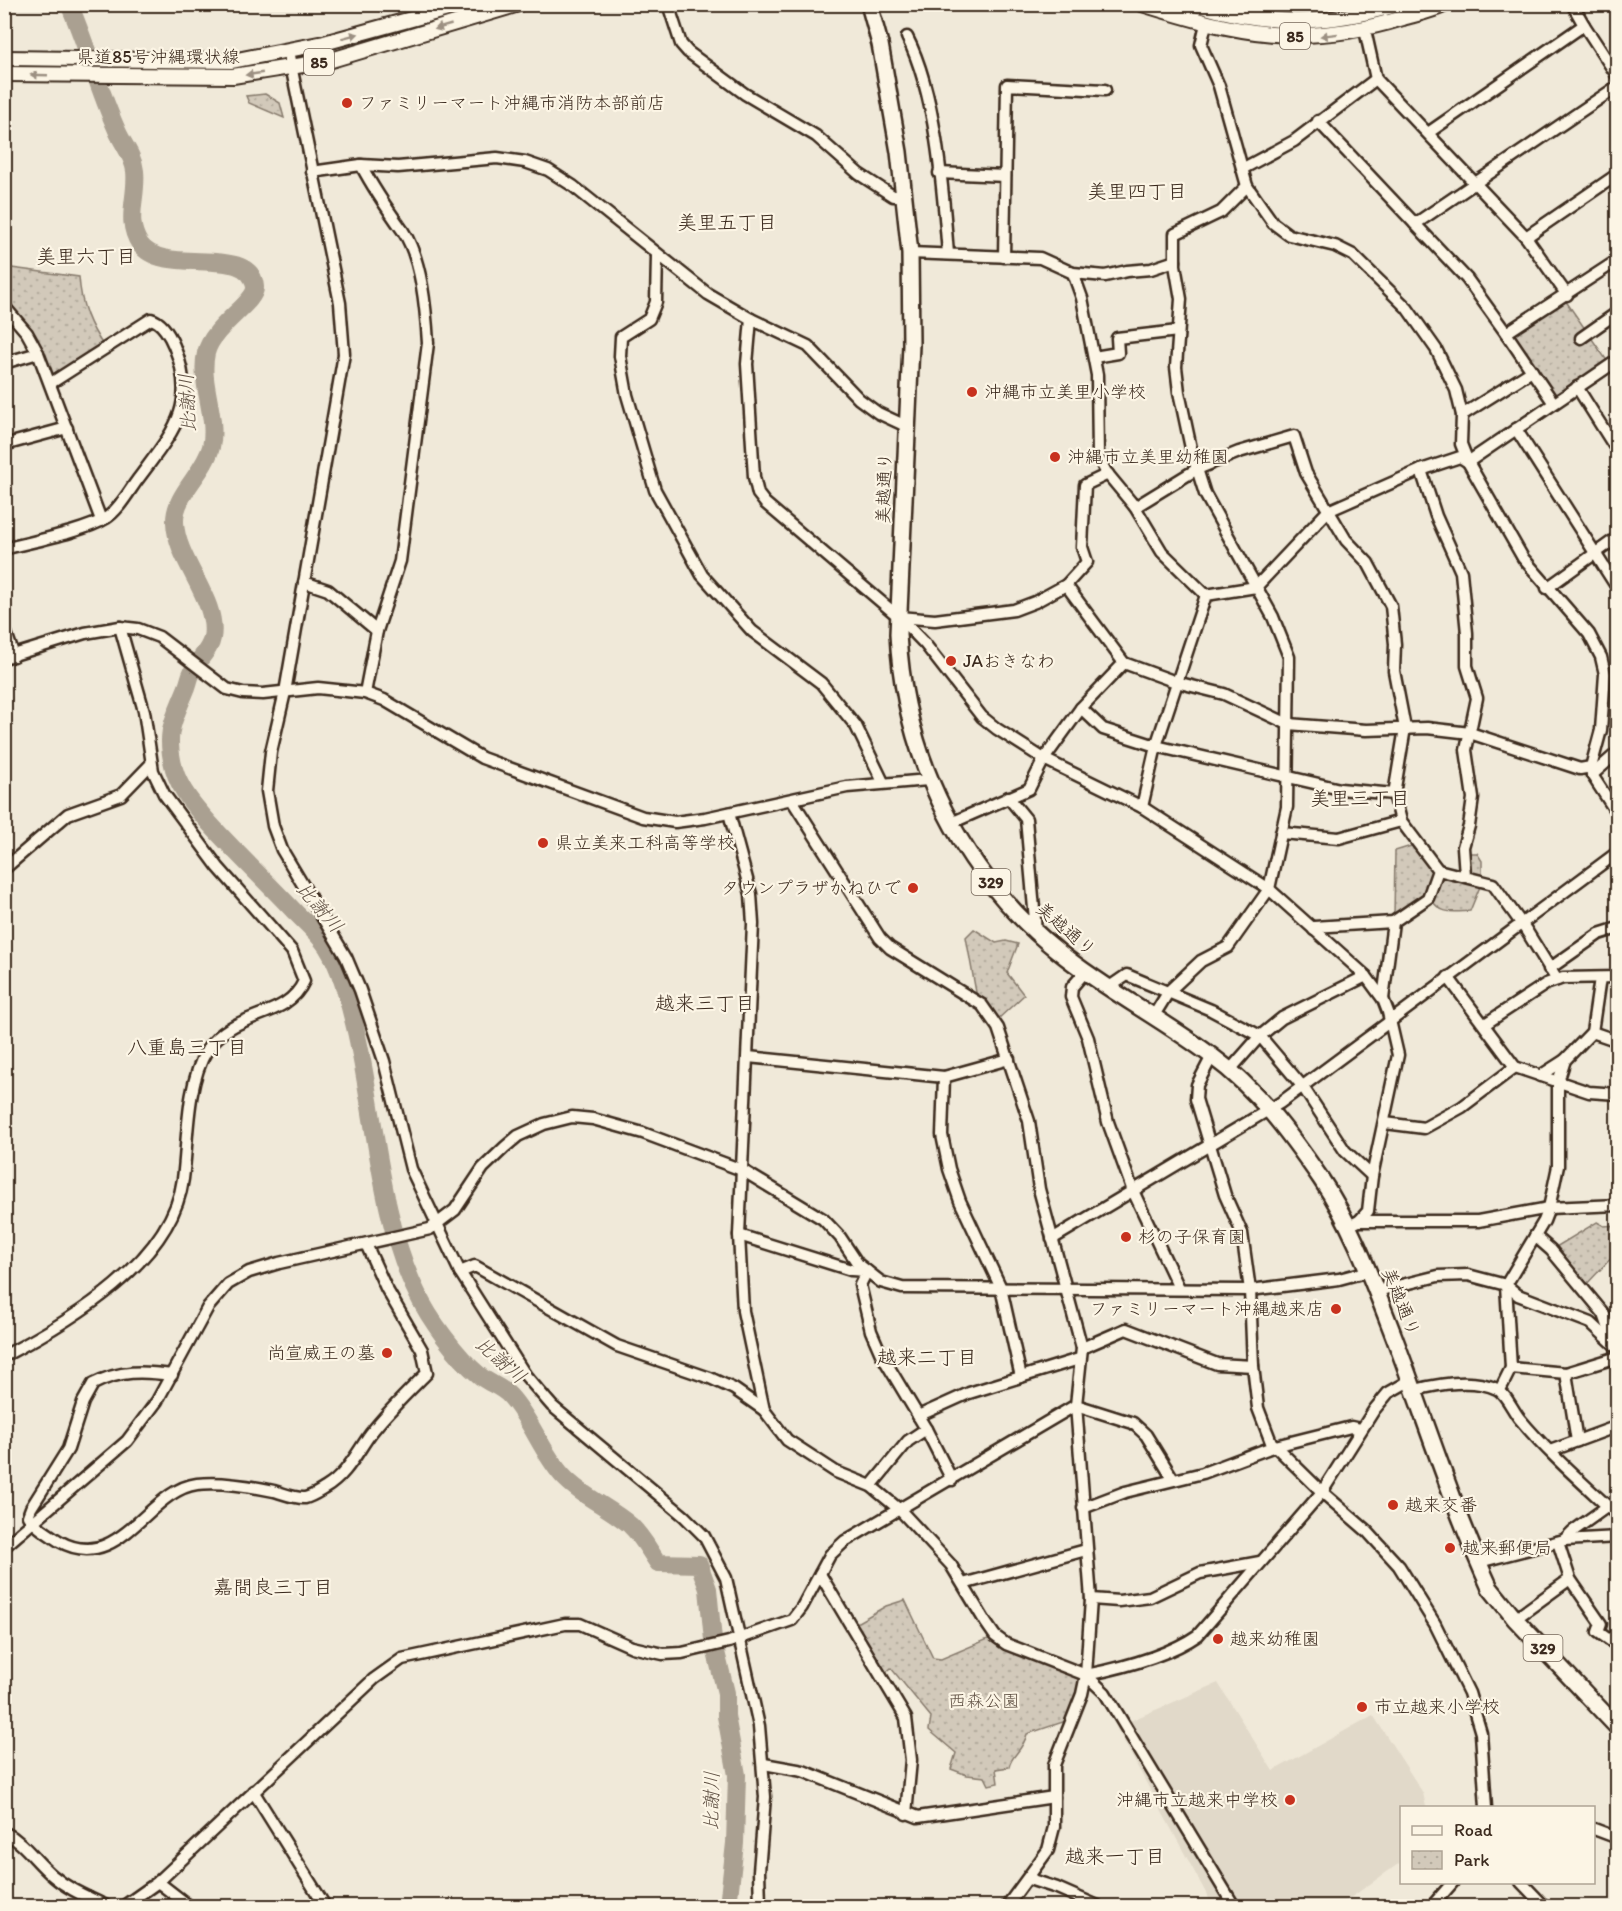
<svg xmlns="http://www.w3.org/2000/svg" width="1622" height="1911" font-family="Itim,'Klee One',sans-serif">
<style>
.built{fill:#e1d9c9}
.park{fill:url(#park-dots);stroke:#867a6c;stroke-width:1.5}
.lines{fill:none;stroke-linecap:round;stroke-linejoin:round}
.river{stroke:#aaa091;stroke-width:18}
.minor-casing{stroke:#3b2a1e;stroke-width:15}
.major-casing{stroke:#3b2a1e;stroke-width:18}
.highway-casing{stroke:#3b2a1e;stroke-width:20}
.minor{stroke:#fcf5e5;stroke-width:10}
.major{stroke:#fcf5e5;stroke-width:14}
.highway{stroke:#fcf5e5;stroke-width:15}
.oneway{fill:#9c9082}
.poi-dot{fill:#c8321e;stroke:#fcf5e5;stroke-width:2}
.labels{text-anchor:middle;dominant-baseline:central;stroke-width:4.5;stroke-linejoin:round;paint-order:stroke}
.shield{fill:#fcf5e5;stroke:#75675a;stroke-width:1.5}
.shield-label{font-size:16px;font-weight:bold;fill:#3b2a1e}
.street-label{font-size:18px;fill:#3b2a1e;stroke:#fcf5e5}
.poi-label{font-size:18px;fill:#3b2a1e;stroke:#fcf5e5;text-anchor:start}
.park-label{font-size:18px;fill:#615245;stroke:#fcf5e5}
.neighbourhood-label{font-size:20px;fill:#3b2a1e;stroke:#fcf5e5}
.water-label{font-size:20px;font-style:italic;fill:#625346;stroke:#fcf5e5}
</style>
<defs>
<pattern id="park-dots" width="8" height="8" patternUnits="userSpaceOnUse" patternTransform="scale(1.5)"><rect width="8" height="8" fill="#d2c9ba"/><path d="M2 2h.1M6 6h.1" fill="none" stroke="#b5ad9f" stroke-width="1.8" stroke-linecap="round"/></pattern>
</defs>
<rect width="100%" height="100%" fill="#f0e9d9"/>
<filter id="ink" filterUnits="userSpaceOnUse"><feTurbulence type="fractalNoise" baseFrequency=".0167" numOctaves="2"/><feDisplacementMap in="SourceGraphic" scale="12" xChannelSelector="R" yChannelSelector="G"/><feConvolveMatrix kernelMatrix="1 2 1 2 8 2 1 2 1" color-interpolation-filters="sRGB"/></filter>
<g filter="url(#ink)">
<g class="built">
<path d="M1242 5H1387L1257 10Z"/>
<path d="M1218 1683 1273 1771 1373 1715 1423 1793 1426 1807 1402 1808 1401 1862 1339 1906H1213L1116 1727Z"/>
</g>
<g class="park">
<path d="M265 94 280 103 284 118 249 103 246 96Z"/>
<path d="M4 267 79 277C81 305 89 325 105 348L51 383 38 353 5 306Z"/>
<path d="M1563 297 1610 365 1553 402 1506 333Z"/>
<path d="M1421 843 1434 870 1425 896 1394 917 1395 851Z"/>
<path d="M1467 853H1477L1482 861V876L1468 872Z"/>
<path d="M1440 876 1481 884 1470 911C1452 912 1441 915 1431 899Z"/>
<path d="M974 929 996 943 1006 941 1018 944 1007 973 1024 995 997 1020 977 998 966 937Z"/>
<path d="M1597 1222 1604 1226 1617 1225V1252L1584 1287 1551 1250Z"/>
<path d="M905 1600 933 1658 941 1659 995 1636 1086 1675 1072 1719 1027 1734C1023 1751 1011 1755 1009 1767L996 1769 998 1783 989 1785 985 1777 967 1775 951 1769 956 1753 929 1730 931 1717 891 1668 882 1676 851 1626 886 1606Z"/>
</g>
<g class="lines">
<path class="river" d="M69 4C87 45 98 88 116 128 122 144 133 154 135 171 138 197 124 220 140 244 163 278 251 242 255 287 256 303 213 325 206 353 199 384 218 416 211 447 204 474 174 494 175 522 176 561 219 600 212 638 210 650 199 658 193 670 189 678 190 679 187 687 174 720 164 731 174 769 180 790 195 807 210 824 237 854 267 882 295 912 306 923 318 933 327 947 342 971 348 999 355 1027 375 1110 379 1217 417 1293 429 1319 457 1357 479 1375 489 1384 501 1386 510 1396 531 1419 541 1451 562 1475 581 1496 609 1507 630 1525 642 1536 649 1550 658 1563L699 1564 708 1589 713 1640 726 1693V1716L737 1775 735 1843 728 1906"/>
<g class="minor-casing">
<g id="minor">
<path d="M668 4 681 44 688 52 745 94 816 136 859 174 893 196H905"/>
<path d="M1572 4 1584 25"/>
<path d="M1206 24 1201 45 1219 86 1247 186 1273 223 1289 235 1335 246 1353 255 1407 308 1436 349 1456 390 1462 415 1461 444 1468 462 1523 558 1589 634 1601 657 1605 674 1601 730 1591 767"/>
<path d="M1365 30 1376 79 1526 237 1567 295"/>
<path d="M907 37C936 93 943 190 948 254"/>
<path d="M288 51 340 303 344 354 285 692 271 752 267 791 273 826 282 850 346 957 360 990 384 1061 411 1169 460 1272 526 1376 552 1406 684 1516 704 1536 726 1578 759 1726 765 1797 759 1871 760 1906"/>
<path d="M1318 121 1467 279 1506 333 1618 260"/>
<path d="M1428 133 1584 25 1618 77"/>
<path d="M361 165C373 188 388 210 403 231 422 260 426 310 428 343L400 561 377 631 365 693"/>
<path d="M1242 169 1294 141 1376 79"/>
<path d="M312 172 361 165 398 167 497 158 525 162 548 170 573 186 708 294 751 319 808 346 859 399 878 413 906 426"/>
<path d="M939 173 1005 176"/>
<path d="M1415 224 1618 86"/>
<path d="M1526 237 1618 174"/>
<path d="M910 253 1040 258 1073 273 1105 276 1127 271 1151 269 1175 261"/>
<path d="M657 255 656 302 649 319 621 337 620 356 627 395 655 490 702 575 752 631 821 683 856 726 883 782"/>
<path d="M1004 257 1007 85 1105 90"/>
<path d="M1073 273 1082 298 1097 375 1098 457 1106 472 1135 507 1162 552 1206 595"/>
<path d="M4 306 27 333 38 353 101 520"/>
<path d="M751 319 747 364 754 477 758 494 765 503 899 617 925 644 982 717 997 729 1044 759 1142 807 1269 889 1366 976 1383 999 1388 1012 1398 1055 1372 1176 1368 1211 1359 1221 1348 1226"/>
<path d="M1506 333 1553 402"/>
<path d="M1581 338 1618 312"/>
<path d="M1094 357 1118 353 1117 338 1178 331"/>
<path d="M4 363 38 353"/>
<path d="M1577 387 1618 452"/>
<path d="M1462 415 1532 371"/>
<path d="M1516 429 1618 589"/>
<path d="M4 445 67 428"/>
<path d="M1421 470 1436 516 1461 572 1467 633V666L1477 698 1466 750 1473 798 1469 826 1463 847 1465 875"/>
<path d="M1135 507 1197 469 1239 452 1294 436 1306 473 1346 540 1368 563 1391 606 1395 644 1394 671 1405 728 1394 794 1401 821 1438 870 1428 898 1393 922 1314 927V930"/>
<path d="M4 549C30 542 86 531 106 518 119 510 129 491 138 479 172 433 199 406 174 346 170 336 162 322 151 319L51 383"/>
<path d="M304 582 328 590 377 631"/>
<path d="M1066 585 1087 562 1082 547 1085 485 1108 474"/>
<path d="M1547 588 1618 537"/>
<path d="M899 617 935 620 1014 610 1035 602 1066 585 1124 663 1176 682 1224 694 1288 724 1366 730 1427 728 1470 733 1580 769 1591 767 1592 775 1618 815"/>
<path d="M4 627 14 656"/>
<path d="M4 658 85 633 120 627 138 629 159 637 227 689 243 693 263 694 318 688 365 693 384 700 482 758 643 817 675 822 705 818 847 787 928 780"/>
<path d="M1081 708 1103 729 1156 746 1340 789 1394 794"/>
<path d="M1592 775 1618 752"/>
<path d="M1008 797 1026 819 1036 931"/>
<path d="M792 800 880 938 890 948 982 1005 998 1028 1029 1121 1039 1189 1082 1348 1076 1405 1091 1599 1086 1675 1082 1694 1054 1765V1827L1048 1850 1007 1906"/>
<path d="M1142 807 1156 746 1206 595 1256 587 1328 511 1421 470 1460 457 1468 462 1618 360"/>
<path d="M729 813 751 894 753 924 739 1235 743 1311 764 1410"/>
<path d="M951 823 1029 789 1044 759 1081 708 1124 663"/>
<path d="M1281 833 1339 838 1401 821"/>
<path d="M4 869 68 814 121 795 151 764"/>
<path d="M1438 870 1493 884 1526 930 1557 980"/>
<path d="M1549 969 1599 934 1618 928"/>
<path d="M1085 972 1072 987 1071 997 1088 1038 1108 1122 1133 1191 1179 1288"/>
<path d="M1448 977 1515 1067 1589 1092 1618 1094"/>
<path d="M1108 988 1127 975 1211 1010 1260 1036 1303 1087 1345 1151 1372 1176"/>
<path d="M1383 999 1393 922"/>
<path d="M1153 1017 1169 991 1201 961 1228 947 1269 889 1287 807 1289 657 1273 617 1205 494 1192 453 1179 392 1176 367 1181 299 1175 265V234L1221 212 1247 186"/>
<path d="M1485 1024 1546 984 1563 978 1618 977"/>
<path d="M1592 1032 1618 1041"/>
<path d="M1212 1056 1197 1085 1196 1099 1225 1195 1242 1233 1250 1290 1253 1366 1258 1408 1271 1442 1322 1492 1367 1531 1399 1566 1435 1624 1469 1693 1481 1733 1486 1808"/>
<path d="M748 1057 944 1077 1009 1059"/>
<path d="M1230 1070 1260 1036 1282 1018 1366 976"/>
<path d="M1540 1076 1565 1060"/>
<path d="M944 1077 942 1135 949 1169 960 1201 1001 1288 1021 1377"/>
<path d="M1385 1123 1424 1128 1462 1107 1515 1067"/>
<path d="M1359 1221H1478L1549 1208 1618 1205"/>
<path d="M739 1235 851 1270 867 1271 860 1285 871 1331 881 1354 926 1429 952 1480"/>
<path d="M1535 1236 1551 1250 1604 1314 1614 1343"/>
<path d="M1052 1239 1280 1103 1618 852"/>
<path d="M460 1272 475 1266 617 1346 710 1378 734 1389 764 1410 787 1440 836 1472 871 1486 900 1510 951 1565 986 1623 995 1636 1006 1644 1086 1675 1105 1693 1234 1906"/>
<path d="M1377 1291 1438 1276 1468 1275 1506 1285 1518 1295 1591 1323 1618 1348"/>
<path d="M1082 1348 1126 1329 1217 1364 1253 1366"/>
<path d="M4 1356C71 1321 172 1261 183 1179 188 1141 186 1084 207 1050 234 1009 286 1021 304 981L292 951 218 867 164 794 153 771 144 711 120 627"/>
<path d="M1511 1368 1566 1373 1618 1357"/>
<path d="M1566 1373 1577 1441"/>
<path d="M172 1375C143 1371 120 1370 93 1384L83 1402 68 1449 31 1508 28 1516C36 1527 47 1533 59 1541 119 1575 148 1490 197 1484 221 1481 250 1486 274 1491 282 1493 296 1499 305 1498 311 1497 320 1491 325 1488 347 1475 357 1452 371 1433 388 1411 408 1392 427 1373L422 1350 386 1288 366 1244"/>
<path d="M1415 1390C1438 1384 1474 1378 1497 1389 1506 1394 1512 1409 1519 1418 1549 1454 1584 1484 1618 1516"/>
<path d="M1500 1390 1511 1368 1506 1285 1544 1221 1549 1208 1558 1166V1082L1565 1060 1592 1032 1600 978"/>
<path d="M918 1416 969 1393 1079 1359"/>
<path d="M1550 1451 1618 1426"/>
<path d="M871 1486 908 1441 926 1429"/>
<path d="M1083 1508 1125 1492 1203 1473 1275 1446 1351 1427 1360 1429"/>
<path d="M1564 1540 1573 1531 1608 1506"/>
<path d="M1558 1542 1570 1579 1601 1624 1598 1632 1618 1646"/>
<path d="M4 1547 127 1441 157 1401 208 1307 228 1284 249 1272 279 1263 430 1229 455 1210 483 1168 505 1147 518 1136 544 1124 572 1117 593 1119 643 1133 742 1170 823 1219 840 1237 858 1264 881 1282 902 1288 1250 1290 1339 1279 1369 1271"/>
<path d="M1479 1562 1564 1540 1618 1537"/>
<path d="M820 1574 906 1718 911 1760 906 1814"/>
<path d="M963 1584 1086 1550"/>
<path d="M1091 1599 1119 1601 1150 1597 1200 1573 1260 1562"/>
<path d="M1515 1619 1570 1579"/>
<path d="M1086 1675C1121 1668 1168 1656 1198 1635L1322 1492 1374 1410 1388 1393 1411 1380"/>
<path d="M764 1764 803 1771 918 1817 1054 1797"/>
<path d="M253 1791 325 1906"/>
<path d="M1594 1829 1618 1838"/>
<path d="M4 1832C24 1842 36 1862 53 1876 69 1890 88 1897 106 1906"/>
<path d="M1029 1879 1057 1888 1098 1906"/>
<path d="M158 1882 189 1906"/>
<path d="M1521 1882 1544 1906"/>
<path d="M124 1906 158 1882 374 1679 402 1659 565 1624H580L632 1647 663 1654 682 1653 729 1642 792 1620 802 1607 830 1555 845 1541 1076 1405 1133 1423 1146 1435 1173 1479"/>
<path d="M1432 1906 1453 1882"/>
</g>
</g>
<g class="major-casing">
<g id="major">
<path d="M1142 4C1239 34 1303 49 1403 18 1417 14 1432 11 1446 4"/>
<path d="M1195 4C1269 26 1325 26 1399 4"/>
<path d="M4 58 232 61 324 43 466 4"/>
<path d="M4 74 233 76 328 61 519 4"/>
</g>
</g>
<g class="highway-casing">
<path id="highway" d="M869 4 880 44 899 152 910 253 911 345 898 634C904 757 961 874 1059 952 1107 991 1163 1019 1213 1057 1257 1089 1290 1134 1321 1179 1350 1222 1369 1272 1388 1321 1422 1408 1451 1503 1490 1588L1515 1619 1618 1728"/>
</g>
<use href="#minor" class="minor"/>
<use href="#major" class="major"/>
<use href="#highway" class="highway"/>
</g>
<defs><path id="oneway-solid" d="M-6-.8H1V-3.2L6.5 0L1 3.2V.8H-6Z" transform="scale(1.5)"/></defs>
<g class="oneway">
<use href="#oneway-solid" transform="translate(443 27) rotate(164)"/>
<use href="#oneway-solid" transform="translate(1329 35) rotate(173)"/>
<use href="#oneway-solid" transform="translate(350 36) rotate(-15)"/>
<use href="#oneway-solid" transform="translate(254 74) rotate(172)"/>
<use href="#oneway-solid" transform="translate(39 75) rotate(-178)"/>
</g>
</g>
<g class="poi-dot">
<circle cx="347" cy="103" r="6"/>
<circle cx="972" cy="392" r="6"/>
<circle cx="1055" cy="457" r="6"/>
<circle cx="951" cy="661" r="6"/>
<circle cx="543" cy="843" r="6"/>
<circle cx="913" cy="888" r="6"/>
<circle cx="1126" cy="1237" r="6"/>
<circle cx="1336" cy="1309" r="6"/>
<circle cx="387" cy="1353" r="6"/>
<circle cx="1393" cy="1505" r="6"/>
<circle cx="1450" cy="1548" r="6"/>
<circle cx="1218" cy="1639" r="6"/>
<circle cx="1362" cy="1707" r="6"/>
<circle cx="1290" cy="1800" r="6"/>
</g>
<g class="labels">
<g class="shield">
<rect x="1280" y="23" width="30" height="26" rx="4.5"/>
<rect x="304" y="49" width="30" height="26" rx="4.5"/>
<rect x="971.5" y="869" width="39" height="26" rx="4.5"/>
<rect x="1523.5" y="1635" width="39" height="26" rx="4.5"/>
</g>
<g class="shield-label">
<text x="1295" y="36">85</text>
<text x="319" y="62">85</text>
<text x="991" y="882">329</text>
<text x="1543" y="1648">329</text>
</g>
<g class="street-label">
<text x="158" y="57">県道85号沖縄環状線</text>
<text transform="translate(884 488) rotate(-88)">美越通り</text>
<text transform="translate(1066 929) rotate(41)">美越通り</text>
<text transform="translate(1401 1302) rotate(68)">美越通り</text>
</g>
<g class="poi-label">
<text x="359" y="103">ファミリーマート沖縄市消防本部前店</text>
<text x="984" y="392">沖縄市立美里小学校</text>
<text x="1067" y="457">沖縄市立美里幼稚園</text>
<text x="963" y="661">JAおきなわ</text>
<text x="555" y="843">県立美来工科高等学校</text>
<text x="901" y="888" text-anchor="end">タウンプラザかねひで</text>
<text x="1138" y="1237">杉の子保育園</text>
<text x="1324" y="1309" text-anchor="end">ファミリーマート沖縄越来店</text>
<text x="375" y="1353" text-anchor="end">尚宣威王の墓</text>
<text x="1405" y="1505">越来交番</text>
<text x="1462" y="1548">越来郵便局</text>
<text x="1230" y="1639">越来幼稚園</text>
<text x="1374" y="1707">市立越来小学校</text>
<text x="1278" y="1800" text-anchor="end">沖縄市立越来中学校</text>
</g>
<g class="park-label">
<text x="984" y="1701">西森公園</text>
</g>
<g class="neighbourhood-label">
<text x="1137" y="191">美里四丁目</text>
<text x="727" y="222">美里五丁目</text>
<text x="86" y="256">美里六丁目</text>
<text x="1360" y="798">美里三丁目</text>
<text x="705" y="1003">越来三丁目</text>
<text x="187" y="1047">八重島三丁目</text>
<text x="927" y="1357">越来二丁目</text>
<text x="273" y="1587">嘉間良三丁目</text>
<text x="1115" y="1856">越来一丁目</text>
</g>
<g class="water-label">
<text transform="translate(187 403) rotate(-93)">比謝川</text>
<text transform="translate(320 907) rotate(49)">比謝川</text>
<text transform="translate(501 1360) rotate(41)">比謝川</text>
<text transform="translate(711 1801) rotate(-89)">比謝川</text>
</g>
</g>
<rect width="1622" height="1911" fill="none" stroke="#fcf5e5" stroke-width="24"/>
<rect x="12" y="12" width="1598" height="1887" fill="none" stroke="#3b2a1e" stroke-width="2" filter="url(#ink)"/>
<rect x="1400" y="1806" width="195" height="78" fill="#fcf5e5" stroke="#afa495" stroke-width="1.5"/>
<rect x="1412" y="1826" width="30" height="9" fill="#fcf5e5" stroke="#afa495" stroke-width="1.5"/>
<text x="1454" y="1836" font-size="18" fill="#3b2a1e">Road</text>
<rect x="1412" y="1851" width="30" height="18" fill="url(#park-dots)" stroke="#afa495" stroke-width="1.5"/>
<text x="1454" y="1866" font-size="18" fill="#3b2a1e">Park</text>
</svg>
